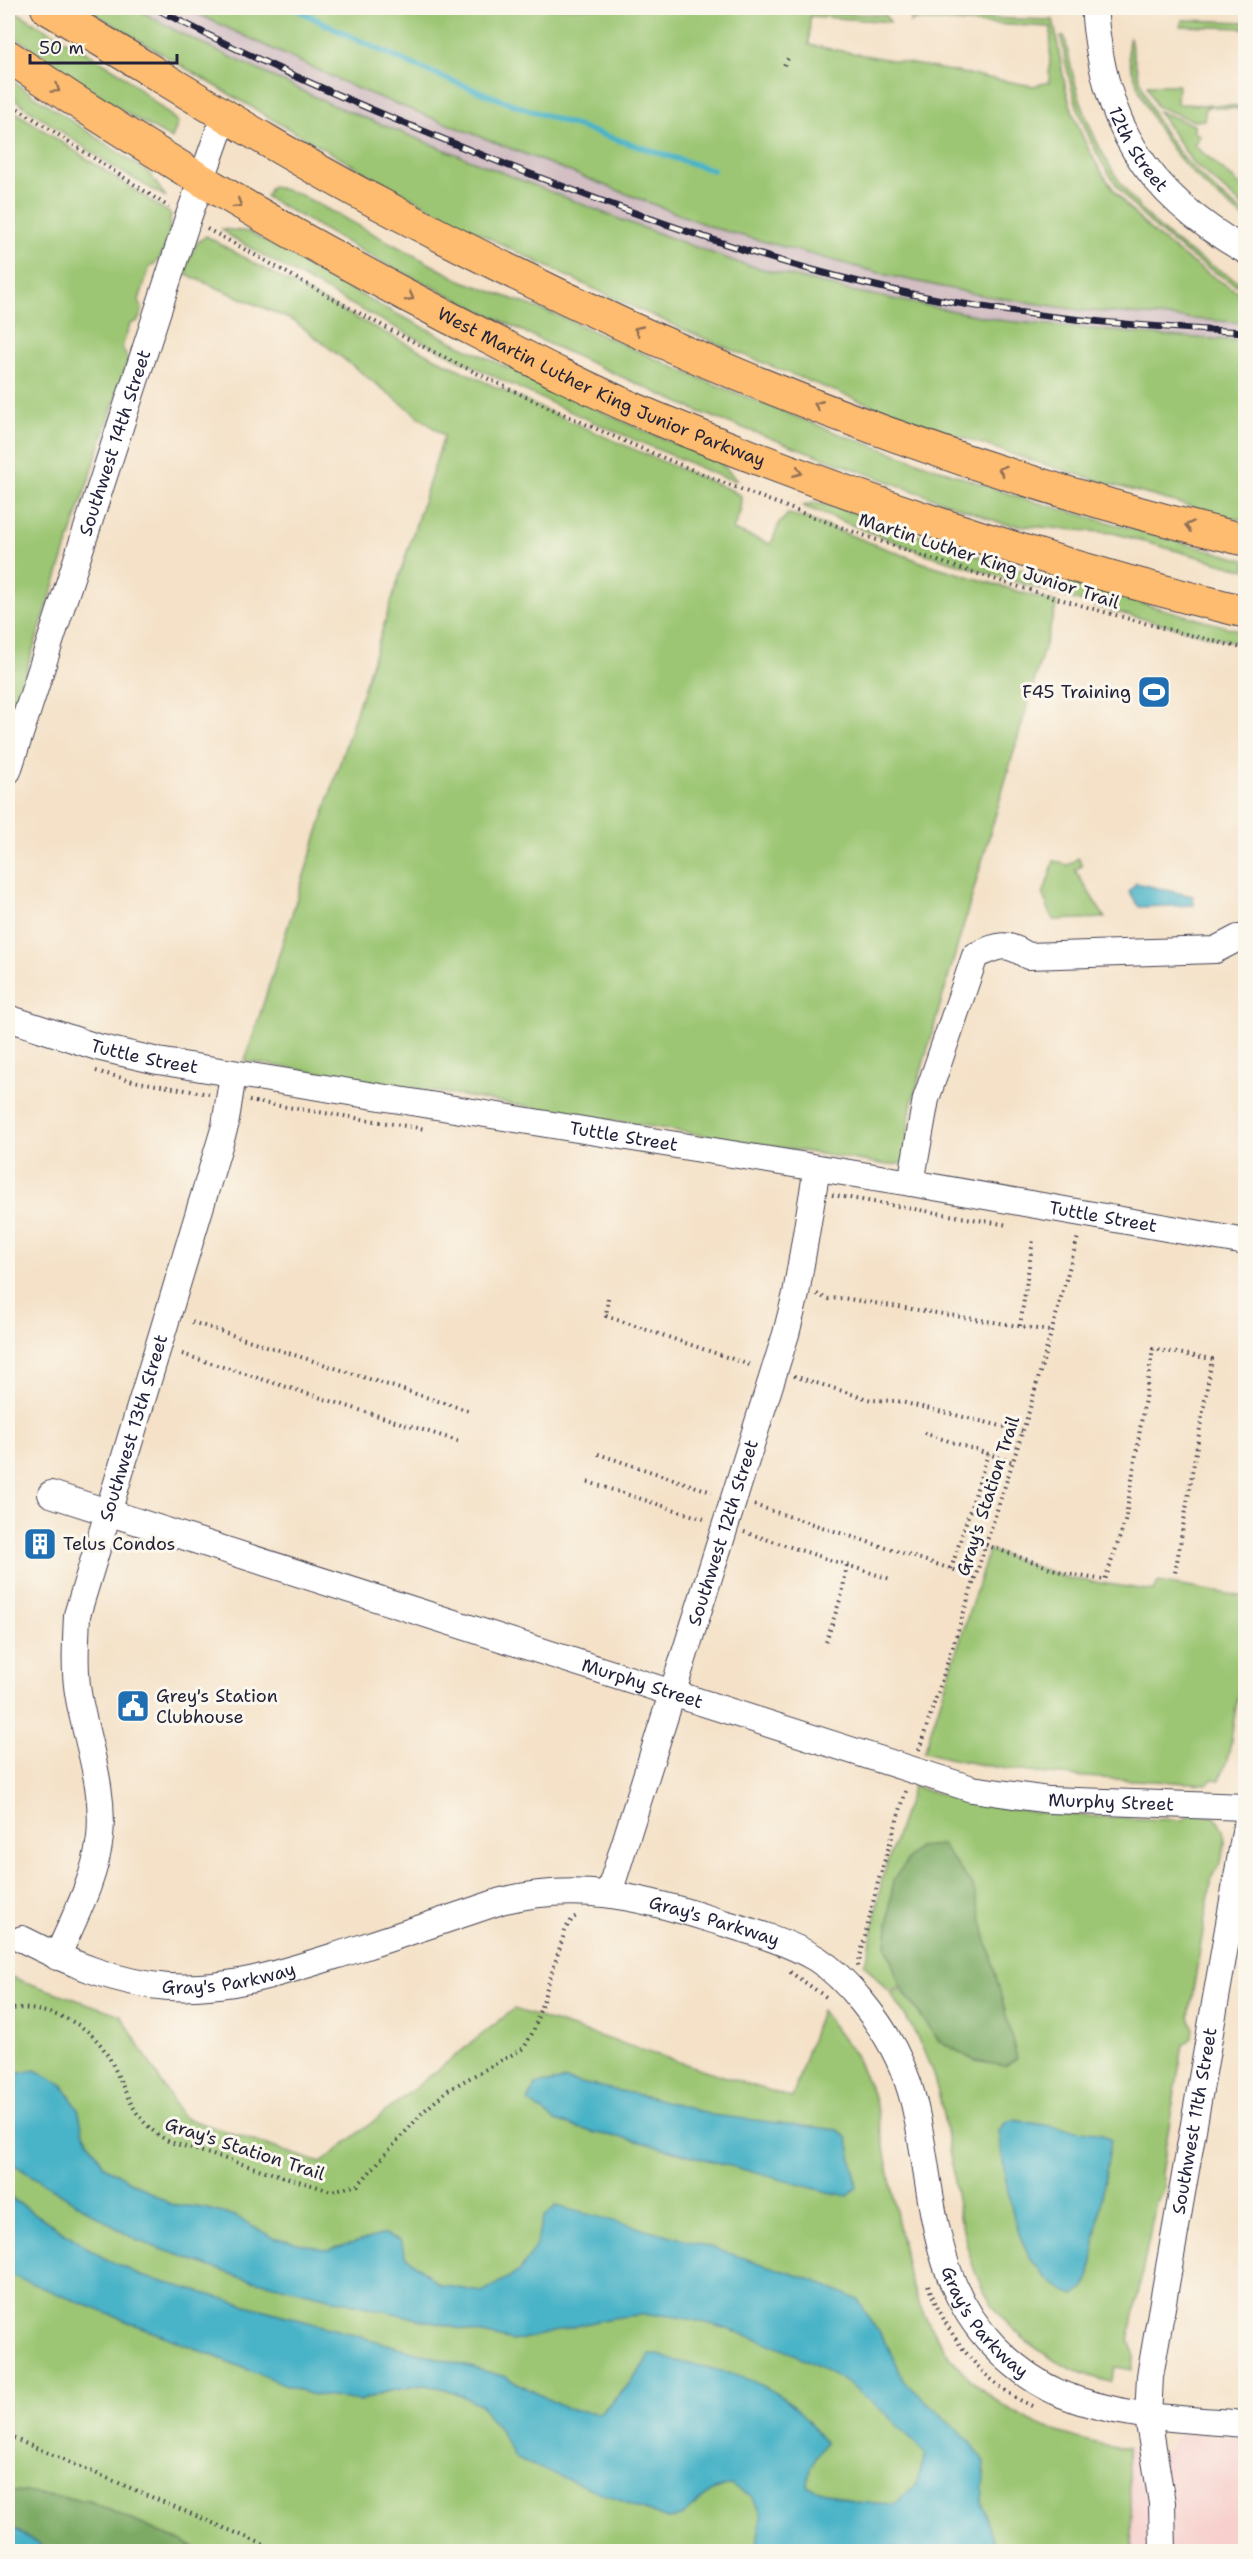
<svg xmlns="http://www.w3.org/2000/svg" width="1253" height="2559" font-family="'Shantell Sans',sans-serif">
<style>
.built{fill:#f7d0cd}
.industrial{fill:#d2bec3}
.green{fill:#9cc673;stroke:#5f7457;stroke-width:1.5}
.forest{fill:#7dab65;stroke:#506650;stroke-width:1.5}
.water{fill:#49b3c7;stroke:#366a81;stroke-width:1.5}
.lines{fill:none;stroke-linecap:round;stroke-linejoin:round}
.stream{stroke:#49b3c7;stroke-width:6}
.minor-casing{stroke:#423f50;stroke-width:28}
.major-casing{stroke:#423f50;stroke-width:34}
.path{stroke:#423f50;stroke-width:4;stroke-dasharray:1.5 4.5;stroke-linecap:butt}
.minor{stroke:#fff;stroke-width:26}
.major{stroke:#fdbc70;stroke-width:32}
.rail-casing{stroke:#22223b;stroke-width:7}
.rail{stroke:#fbf7ec;stroke-width:4.5;stroke-dasharray:14;stroke-linecap:butt}
.oneway{stroke:#906f56}
.labels{text-anchor:middle;dominant-baseline:central;stroke-width:6;stroke-linejoin:round;paint-order:stroke}
.street-label{font-size:18px;fill:#22223b;stroke:#fbf7ec}
.poi-label{font-size:18px;fill:#22223b;stroke:#fbf7ec;text-anchor:start}
</style>
<rect width="100%" height="100%" fill="#fbf7ec"/>
<filter id="ink" filterUnits="userSpaceOnUse"><feTurbulence type="fractalNoise" baseFrequency=".0167" numOctaves="2"/><feDisplacementMap in="SourceGraphic" scale="12" xChannelSelector="R" yChannelSelector="G"/><feConvolveMatrix kernelMatrix="1 2 1 2 8 2 1 2 1" color-interpolation-filters="sRGB"/></filter>
<filter id="wash" filterUnits="userSpaceOnUse"><feTurbulence type="fractalNoise" baseFrequency=".008" numOctaves="4" result="noise"/><feDisplacementMap in="SourceGraphic" scale="24" xChannelSelector="R" yChannelSelector="G"/><feGaussianBlur stdDeviation="1.35" result="paint"/><feColorMatrix in="noise" values="0 0 0 0 0 0 0 0 0 0 0 0 0 0 0 0 0 1.4 0 .05"/><feComposite in="paint" operator="in"/></filter>
<g filter="url(#wash)">
<rect width="100%" height="100%" fill="#f4e1c7"/>
<path class="built" d="M1181 2434 1245 2436V2551H1132L1128 2449 1167 2451 1174 2438Z"/>
<path class="industrial" d="M135 8H185L358 89 714 228 887 275 980 295 1079 310 1245 323V341L1166 336 1005 321 851 291 739 263 619 219 330 104 178 32Z"/>
<g class="green">
<path d="M9 8 118 71 178 122 172 139 131 116 8 32Z"/>
<path d="M86 8H135L178 32 330 104 619 219 739 263 851 291 1005 321 1166 336 1245 341V521C1171 501 1097 482 1024 458 844 400 666 327 497 242 356 171 221 90 86 8Z"/>
<path d="M185 8H797L817 12 885 15 890 22 810 16 809 45 1033 86 1049 82 1051 27 915 20 910 23 911 18 916 16 1053 20C1059 46 1061 72 1068 97 1097 196 1160 247 1245 296V323L1079 310 980 295 887 275 714 228 358 89Z"/>
<path d="M1183 20 1245 22V28L1180 26Z"/>
<path d="M1061 37H1065C1079 120 1113 196 1183 247 1203 261 1224 273 1245 285V290C1134 228 1081 165 1061 37Z"/>
<path d="M1130 37C1143 119 1181 166 1245 214V219C1195 181 1157 142 1136 81 1131 67 1125 51 1130 37Z"/>
<path d="M8 78 149 173 166 197 115 168 8 95Z"/>
<path d="M1147 85H1178L1177 104 1245 106V109L1206 107 1204 120 1194 121 1156 106Z"/>
<path d="M8 107 171 214C169 230 167 260 150 266L139 300 142 311 138 321 130 324 122 347 128 360 8 726Z"/>
<path d="M1158 111 1194 125V132L1200 136 1194 145 1245 189V208L1192 162Z"/>
<path d="M271 186 299 194 460 280 557 315 694 376 837 433 1021 498 1245 560V570L1113 533 1004 524 702 413 551 345 376 259 266 197Z"/>
<path d="M222 229 249 232 379 305 457 344 635 427 721 463 737 480C729 482 694 465 683 460 527 396 375 322 230 236Z"/>
<path d="M206 236C373 332 551 417 731 490L741 496 740 512 733 530 771 544 779 524 788 514 802 517 924 563 1057 603 911 1106 905 1159 900 1164 888 1165 245 1061 444 436 294 321 183 273 196 244Z"/>
<path d="M813 503 834 506 1004 565 1245 632V645L1112 611 926 554 803 506Z"/>
<path d="M1078 858 1083 865 1075 870 1105 918 1053 920 1043 895 1054 861 1068 865Z"/>
<path d="M989 1550 1067 1578 1154 1591 1158 1582 1245 1597V1647L1229 1753 1220 1780 1212 1779 1207 1784C1107 1778 1022 1778 924 1752Z"/>
<path d="M913 1786C1006 1816 1087 1817 1183 1820L1193 1813 1215 1817C1232 1836 1224 1859 1212 1877L1189 2016 1193 2027 1192 2038 1183 2045 1161 2173C1166 2185 1165 2192 1156 2202L1129 2341 1135 2356 1132 2370 1116 2367 1111 2382C1055 2369 998 2330 976 2274 955 2219 953 2157 940 2100 931 2060 913 2025 890 1992L902 1990 939 2041 893 1880 886 1946 901 1988 887 1990 864 1964 869 1951 882 1879Z"/>
<path d="M8 1976 121 2015 182 2117 321 2163 514 2009 792 2098 821 2010 855 2055 875 2100 907 2269C938 2379 1018 2433 1128 2449L1132 2551H202L89 2501 8 2490Z"/>
</g>
<g class="forest">
<path d="M941 1845 973 1886 1017 2058 1005 2066 975 2061 939 2041 901 1988 886 1946 893 1880 917 1847Z"/>
<path d="M8 2490 89 2501 202 2551H49L8 2525Z"/>
</g>
<g class="water">
<path d="M1136 883 1193 896 1194 905 1139 907 1129 892Z"/>
<path d="M35 2070 62 2084 78 2109 83 2131 104 2166 170 2204 203 2208 235 2216 273 2237 328 2250 385 2234 400 2240 407 2257 440 2285 482 2292 520 2271 535 2247 543 2218 556 2206 691 2241 818 2282 858 2300 893 2355 903 2380 970 2441 985 2462 982 2502 994 2544 993 2551H756L761 2516 752 2496 730 2485 712 2491 681 2517 667 2519 516 2459 500 2431 480 2404 446 2389 423 2385 385 2392 360 2401 309 2394 8 2274V2196L102 2257 142 2276 506 2377 567 2409 599 2413C621 2396 636 2378 650 2354 664 2354 665 2359 676 2361 717 2369 758 2377 792 2404 804 2414 815 2431 825 2443L810 2468 808 2486 854 2502 895 2504 916 2484 926 2455C903 2429 877 2405 849 2385 805 2352 696 2311 641 2315 596 2317 555 2334 512 2341L240 2277 136 2240 8 2161V2075Z"/>
<path d="M565 2080 650 2097 712 2115 838 2130 848 2139 857 2186 848 2196 824 2191 629 2139 596 2133 555 2121 528 2101 535 2085Z"/>
<path d="M1014 2120 1101 2134 1111 2140 1089 2280 1084 2289 1075 2295C1012 2274 1007 2186 999 2131L1006 2122Z"/>
<path d="M8 2525 49 2551H8Z"/>
</g>
<g class="lines">
<path class="stream" d="M295 8C427 80 571 126 713 170"/>
</g>
</g>
<g filter="url(#ink)">
<g class="lines">
<g class="minor-casing">
<g id="minor">
<path id="s1" d="M1094 8C1103 123 1144 193 1246 251"/>
<path id="s2" d="M8 771 188 218 225 114"/>
<path id="s3" d="M8 1018 97 1047 158 1061 911 1183 1246 1242"/>
<path d="M911 1183 926 1099 975 956C999 945 1005 941 1028 956L1215 950 1238 938H1246"/>
<path id="s4" d="M51 1494 972 1789 1049 1800 1246 1807"/>
<path id="s5" d="M609 1893 786 1334 796 1294 817 1168"/>
<path id="s6" d="M22 1939C67 1962 116 1983 168 1987 233 1991 293 1969 354 1950 403 1934 452 1918 501 1901 577 1882 637 1896 710 1919 746 1930 785 1940 817 1959 834 1970 850 1987 862 2002 887 2032 905 2066 914 2103 934 2188 929 2280 994 2346 1013 2366 1036 2383 1061 2394 1120 2418 1183 2419 1246 2424"/>
<path id="s7" d="M57 1957C73 1920 96 1878 100 1837 105 1786 86 1741 78 1693 74 1667 76 1641 77 1615L225 1126 233 1074"/>
<path id="s8" d="M1163 2552 1162 2503 1148 2417 1150 2376 1246 1826"/>
</g>
</g>
<g class="major-casing">
<g id="major">
<path d="M47 8C157 73 265 143 378 203 650 349 944 470 1246 540"/>
<path id="s9" d="M8 56C150 153 296 239 450 318 516 352 584 388 653 417 841 495 1047 564 1246 612"/>
</g>
</g>
<g class="path">
<path d="M784 65 789 57"/>
<path d="M8 102 169 207"/>
<path d="M207 229C279 267 348 309 420 345 682 478 960 580 1246 649"/>
<path d="M96 1071 133 1081 209 1094"/>
<path d="M249 1101 425 1129"/>
<path d="M832 1195 1008 1225"/>
<path d="M817 1294 827 1299 842 1298 1050 1331"/>
<path d="M608 1298 606 1316 753 1366"/>
<path d="M192 1322 469 1411"/>
<path d="M1020 1326 1033 1240"/>
<path d="M182 1354 458 1441"/>
<path d="M794 1376 871 1400 897 1401 1022 1431"/>
<path d="M924 1433 1013 1462"/>
<path d="M598 1454 712 1492"/>
<path d="M588 1482 707 1520"/>
<path d="M754 1505 976 1577"/>
<path d="M744 1532 890 1579"/>
<path d="M986 1545 1067 1574 1105 1580 1125 1522 1153 1349 1212 1359 1175 1573"/>
<path d="M951 1569 988 1454"/>
<path d="M826 1642 842 1594 847 1565"/>
<path d="M919 1750 1028 1415 1078 1237"/>
<path d="M858 1966 878 1882 906 1791"/>
<path d="M790 1972 826 1997"/>
<path d="M8 2010C22 2006 39 2010 53 2014 133 2038 106 2109 170 2142L331 2191 358 2185 424 2111 448 2090 524 2048 533 2032 566 1928 573 1918 579 1915"/>
<path d="M928 2285C946 2334 983 2384 1032 2406"/>
<path d="M8 2436 281 2552"/>
</g>
<use href="#minor" class="minor"/>
<use href="#major" class="major"/>
<g class="rail-casing">
<path id="rail" d="M155 8C269 68 387 117 507 165 656 223 806 277 964 304 1057 320 1151 327 1246 332"/>
</g>
<use href="#rail" class="rail"/>
</g>
<defs><path id="oneway-chevron" d="M-2-3.5L2.5 0L-2 3.5" fill="none" stroke-width="1.6" stroke-linecap="round" stroke-linejoin="round" transform="scale(1.5)"/></defs>
<g class="oneway">
<use href="#oneway-chevron" transform="translate(56 89) rotate(34)"/>
<use href="#oneway-chevron" transform="translate(238 204) rotate(31)"/>
<use href="#oneway-chevron" transform="translate(410 297) rotate(27)"/>
<use href="#oneway-chevron" transform="translate(638 330) rotate(-155)"/>
<use href="#oneway-chevron" transform="translate(818 405) rotate(-158)"/>
<use href="#oneway-chevron" transform="translate(1002 470) rotate(-162)"/>
<use href="#oneway-chevron" transform="translate(798 472) rotate(21)"/>
<use href="#oneway-chevron" transform="translate(1189 526) rotate(-165)"/>
</g>
</g>
<defs>
<g id="stadium-square" transform="scale(1.725)"><rect x="-9" y="-9" width="18" height="18" rx="4" fill="#1f6fb2" stroke="#fbf7ec"/><path d="M0-5a6.5 5 0 1 0 0 10a6.5 5 0 1 0 0-10ZM-3.5-1.8h7v3.6h-7Z" fill="#fff"/></g>
<g id="building-square" transform="scale(1.725)"><rect x="-9" y="-9" width="18" height="18" rx="4" fill="#1f6fb2" stroke="#fbf7ec"/><path d="M-4-6H4V6H1V3H-1V6H-4ZM-2.5-4.3h1.7v1.8h-1.7ZM.8-4.3h1.7v1.8H.8ZM-2.5-1h1.7V.8h-1.7ZM.8-1h1.7V.8H.8Z" fill="#fff"/></g>
<g id="civic-square" transform="scale(1.725)"><rect x="-9" y="-9" width="18" height="18" rx="4" fill="#1f6fb2" stroke="#fbf7ec"/><path d="M-.6-6.5H3V-4.5H.6V-3L4-1V1h2V6H-6V1h2V-1L-.6-3ZM-1.2 2.5V6h2.4V2.5Z" fill="#fff"/></g>
</defs>
<g fill-rule="evenodd">
<use href="#stadium-square" x="1154" y="692"/>
<use href="#building-square" x="40" y="1544"/>
<use href="#civic-square" x="133" y="1706"/>
</g>
<g class="labels">
<g class="street-label">
<text stroke="none"><textPath href="#s1" startOffset="150">12th Street</textPath></text>
<text stroke="none"><textPath href="#s9" startOffset="681">West Martin Luther King Junior Parkway</textPath></text>
<text stroke="none"><textPath href="#s2" startOffset="345">Southwest 14th Street</textPath></text>
<text transform="translate(989 561) rotate(18)">Martin Luther King Junior Trail</text>
<text stroke="none"><textPath href="#s3" startOffset="142">Tuttle Street</textPath></text>
<text stroke="none"><textPath href="#s3" startOffset="628">Tuttle Street</textPath></text>
<text stroke="none"><textPath href="#s3" startOffset="1114">Tuttle Street</textPath></text>
<text stroke="none"><textPath href="#s7" startOffset="548">Southwest 13th Street</textPath></text>
<text transform="translate(988 1496) rotate(-72)">Gray's Station Trail</text>
<text stroke="none"><textPath href="#s5" startOffset="378">Southwest 12th Street</textPath></text>
<text stroke="none"><textPath href="#s4" startOffset="621">Murphy Street</textPath></text>
<text stroke="none"><textPath href="#s4" startOffset="1107">Murphy Street</textPath></text>
<text stroke="none"><textPath href="#s6" startOffset="718">Gray's Parkway</textPath></text>
<text stroke="none"><textPath href="#s6" startOffset="216">Gray's Parkway</textPath></text>
<text stroke="none"><textPath href="#s8" startOffset="436">Southwest 11th Street</textPath></text>
<text transform="translate(245 2149) rotate(18)">Gray's Station Trail</text>
<text stroke="none"><textPath href="#s6" startOffset="1240">Gray's Parkway</textPath></text>
</g>
<g class="poi-label">
<text x="1131" y="692" text-anchor="end">F45 Training</text>
<text x="63" y="1544">Telus Condos</text>
<text x="156" y="1696">Grey's Station<tspan x="156" dy="21">Clubhouse</tspan></text>
</g>
</g>
<rect width="1253" height="2559" fill="none" stroke="#fbf7ec" stroke-width="30"/>
<path d="M30 54v9h147v-9" fill="none" stroke="#22223b" stroke-width="3"/>
<text x="39" y="54" font-size="18" fill="#22223b" stroke="#fbf7ec" stroke-width="4.5" paint-order="stroke">50 m</text>
</svg>
